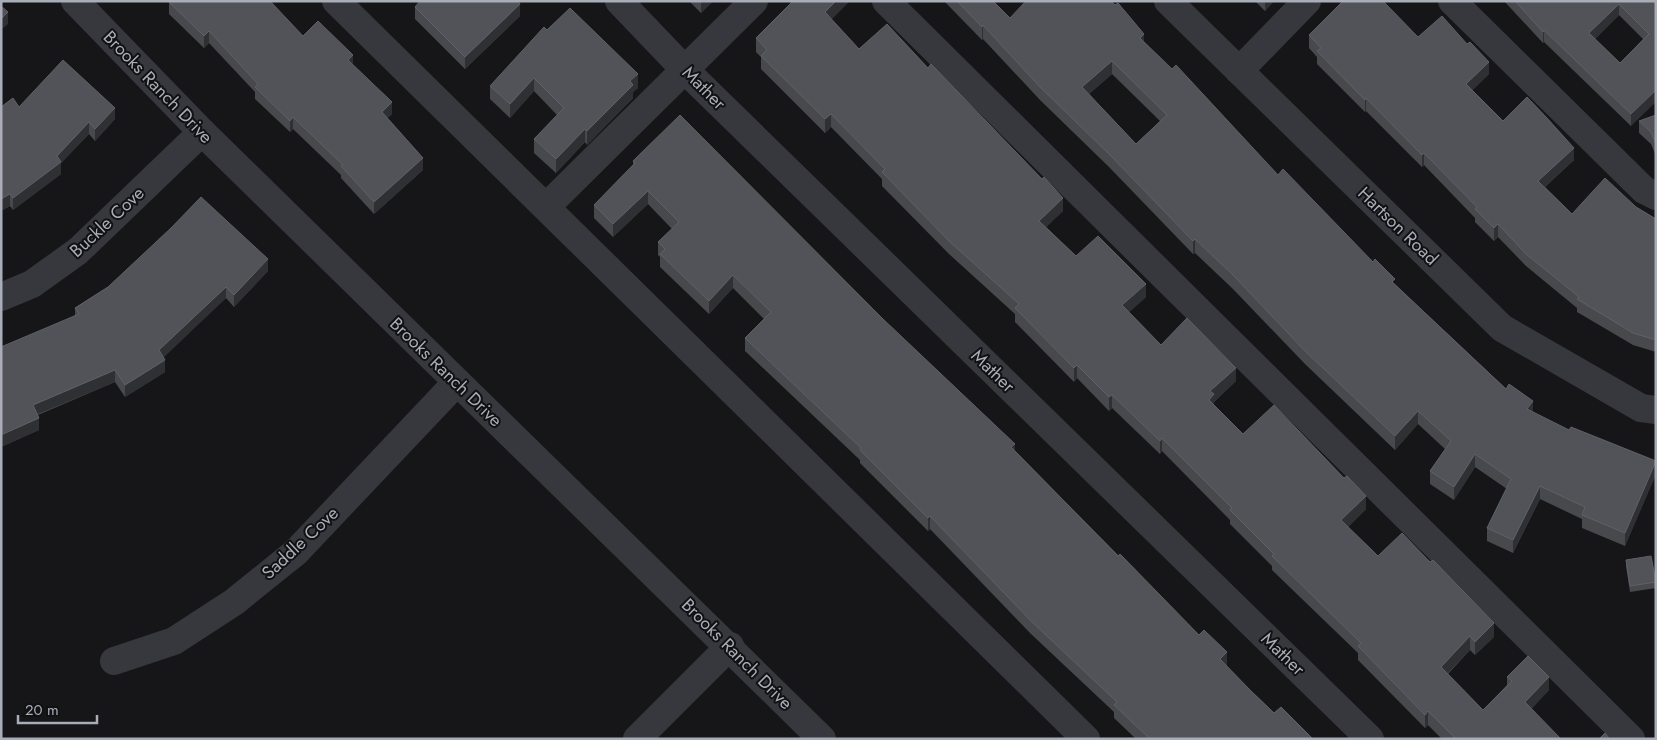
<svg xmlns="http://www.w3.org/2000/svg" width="1657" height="740" font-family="Jost,sans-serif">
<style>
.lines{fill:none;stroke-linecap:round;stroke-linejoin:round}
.minor{stroke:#37383d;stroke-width:28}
.wall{fill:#47494d;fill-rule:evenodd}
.shaded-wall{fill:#2f3033}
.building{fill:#525359;stroke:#5f6168;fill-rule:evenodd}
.labels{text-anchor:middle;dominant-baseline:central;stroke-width:4;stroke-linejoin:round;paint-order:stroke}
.street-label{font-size:18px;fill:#a8adb8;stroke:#111113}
</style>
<rect width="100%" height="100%" fill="#161618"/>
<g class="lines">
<g class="minor">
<path d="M75 1 202 132 822 739"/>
<path d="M336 1 1086 739"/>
<path d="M619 1 685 70 1370 739"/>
<path d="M886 1 1631 739"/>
<path d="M1168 1 1502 328 1641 408 1656 410"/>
<path d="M1452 1 1644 190 1656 196"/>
<path d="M1239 71 1307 1"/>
<path d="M546 207 754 1"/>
<path d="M1 297 32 284 78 251 202 132"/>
<path d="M114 661 174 641 234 602 296 552 457 382"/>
<path d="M637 739 730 646"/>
</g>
</g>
<g class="wall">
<path d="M689 1H713L701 13Z"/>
<path d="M944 1H993L1010 18 1144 42 1278 175 1395 284 1506 389 1533 412 1656 474 1625 546 1582 528V519L1540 499 1513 553 1487 541V528L1507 489 1475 467 1454 500 1430 484V471L1445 449 1418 424 1395 450 1305 364 1233 289 1195 253 1193 254 1109 167 1040 100 983 39 982 40ZM1112 74 1160 121 1136 144 1089 94Z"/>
<path d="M1255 1H1274L1265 11Z"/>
<path d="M1504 1H1656L1631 126 1544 42 1543 43ZM1619 15 1643 39 1620 63 1595 39Z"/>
<path d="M169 2 303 36 353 65 392 114 387 118 423 170 374 214 341 178V175L293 129 290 132 255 99V92L209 43 204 48 169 14Z"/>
<path d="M415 7 520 16 465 69 415 19Z"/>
<path d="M831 19 859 49 928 68 1063 211 1046 227 1076 256 1146 297 1129 312 1161 345 1236 381 1214 402V405L1243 434 1366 509 1348 527 1378 556 1494 637 1475 655 1470 650 1448 674 1483 710 1507 685V677L1549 690 1531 709 1561 739H1442L1428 725 1425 728 1358 660V653L1272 570V566L1230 524V520L1162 451 1160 454 1112 408 1109 411 1077 378 1074 382 1015 322V314L949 254 882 186V179L831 127 825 133 761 69V57L756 52V38Z"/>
<path d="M547 30 638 88 633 92V98L587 145 585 142 556 173 534 153V139L557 115 534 91 510 118 490 99V86Z"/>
<path d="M1309 35 1418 37 1489 74 1472 90 1503 121 1574 160 1545 187 1572 214 1636 207 1656 219V352L1633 345 1577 312V308L1526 266 1498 237 1494 241 1475 222V218L1424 165 1422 167 1366 111 1365 112 1317 64V57L1309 48Z"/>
<path d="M1 107H19L115 119 95 141 89 134 61 163V174L13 210 10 206 1 211Z"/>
<path d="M1656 115V156L1651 144 1639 133V121Z"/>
<path d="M633 161 1015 451 1227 665 1226 666 1274 713 1313 739H1136L1114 718V712L1031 634 930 529 928 531 860 463V460L745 351V338L764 319 733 288 709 314 660 267V257L658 255V242L672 229 648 204 613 237 594 218V205L633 165Z"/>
<path d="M268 271 234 307 226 298 163 357 165 372 125 397 115 382 38 415 39 430 1 447 75 315V308L108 287Z"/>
<path d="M1626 560 1656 582V588L1630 592 1626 566Z"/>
</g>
<g class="shaded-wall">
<path d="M704 1H713L701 13V3Z"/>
<path d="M836 1H850L825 26V12Z"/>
<path d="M1265 1H1274L1265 11Z"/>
<path d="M520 4V16L465 69V57Z"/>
<path d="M1619 4V15L1589 45V33Z"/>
<path d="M8 12V24L1 30V19Z"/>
<path d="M983 25V39L982 40V27Z"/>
<path d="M1544 30V42L1543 43V32Z"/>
<path d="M209 31V43L204 48V36Z"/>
<path d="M1144 34V47L1140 38Z"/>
<path d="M353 55V67L348 60Z"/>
<path d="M1112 61V74L1082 100V87Z"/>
<path d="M1489 62V74L1466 97V84Z"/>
<path d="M638 74V88L633 92V98L587 145V131L630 81Z"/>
<path d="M534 78V91L510 118V104Z"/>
<path d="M1656 90V102L1631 126V114Z"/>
<path d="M1366 98V111L1365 112V100Z"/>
<path d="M392 102V114L382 124V112Z"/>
<path d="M115 108V119L95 141V129Z"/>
<path d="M831 114V127L825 133V119Z"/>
<path d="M293 117V129L290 132V121Z"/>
<path d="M89 122V134L61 163V174L13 210V198L57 156Z"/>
<path d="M585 129V142L556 173V159Z"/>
<path d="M1574 148V160L1538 193V181Z"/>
<path d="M1424 153V165L1422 167V155Z"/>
<path d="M423 158V170L374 214V202Z"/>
<path d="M648 191V204L613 237V224Z"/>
<path d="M10 194V206L1 211V199Z"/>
<path d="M1063 198V211L1039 234V221Z"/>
<path d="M1498 224V237L1494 241V228Z"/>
<path d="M1195 239V253L1193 254V241Z"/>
<path d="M268 259V271L234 307V295Z"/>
<path d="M733 275V288L709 314V301Z"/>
<path d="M1146 284V297L1122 319V305Z"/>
<path d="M226 287V298L159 362V350Z"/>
<path d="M165 360V372L125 397V385Z"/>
<path d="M1077 365V378L1074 382V368Z"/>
<path d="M1236 368V381L1214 402V408L1209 400 1210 391Z"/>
<path d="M115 370V382L33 416V405Z"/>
<path d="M1112 395V408L1109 411V397Z"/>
<path d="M1533 401V414L1527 409Z"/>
<path d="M1418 411V424L1395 450V436Z"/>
<path d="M39 418V430L1 447V435Z"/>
<path d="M1162 438V451L1160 454V441Z"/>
<path d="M1015 444V457L1011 447Z"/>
<path d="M1475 454V467L1454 500V487Z"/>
<path d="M1656 461V474L1625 546V533Z"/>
<path d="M1540 486V499L1513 553V540Z"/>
<path d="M1366 496V509L1341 534V520Z"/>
<path d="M930 516V529L928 531V518Z"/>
<path d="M1494 623V637L1475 655V642Z"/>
<path d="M1470 636V650L1441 680V667Z"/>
<path d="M1227 652V665L1220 672V659Z"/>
<path d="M1549 677V690L1525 716V702Z"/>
<path d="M1428 711V725L1425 728V715Z"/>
</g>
<g class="building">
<path d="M170 1H270L303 36 318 21 353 55 348 60 392 102 382 112 423 158 374 202 341 166 343 165 293 117 290 121 255 87 258 84 209 31 204 36 169 2Z"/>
<path d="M420 1H518L520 4 465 57 415 7Z"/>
<path d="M793 1H836L825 12 859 49 887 24 928 68 931 64 1042 179 1044 177 1063 198 1039 221 1076 256 1098 236 1146 284 1122 305 1161 345 1187 318 1236 368 1210 391 1214 394 1209 400 1243 434 1274 405 1344 478 1347 476 1366 496 1341 520 1378 556 1402 533 1430 562 1433 560 1494 623 1475 642 1470 636 1441 667 1483 710 1512 681 1507 677 1528 656 1549 677 1525 702 1561 739H1456L1428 711 1425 715 1358 646 1361 643 1272 556 1274 554 1230 510 1232 508 1162 438 1160 441 1112 395 1109 397 1077 365 1074 368 1015 308 1019 304 949 241 882 172 885 169 831 114 825 119 761 56 767 50 756 38Z"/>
<path d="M957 1H993L1010 18 1026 1H1111L1115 5 1118 3 1144 34 1140 38 1172 69 1176 65 1278 175 1283 169 1373 262 1375 259 1395 279 1392 282 1506 389 1509 384 1533 401 1527 409 1569 430 1571 427 1656 461 1625 533 1582 515 1585 507 1540 486 1513 540 1487 528 1511 479 1475 454 1454 487 1430 471 1451 441 1418 411 1395 436 1305 351 1233 275 1195 239 1193 241 1109 154 1040 87 983 25 982 27ZM1112 61 1167 115 1136 144 1082 87Z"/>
<path d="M1343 1H1383L1418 37 1442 16 1467 44 1470 42 1489 62 1466 84 1503 121 1527 97 1547 118 1574 148 1538 181 1572 214 1605 178 1636 207 1656 219V340L1633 333 1577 299 1579 297 1526 254 1498 224 1494 228 1475 209 1477 207 1424 153 1422 155 1366 98 1365 100 1317 51 1321 48 1309 35Z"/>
<path d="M1515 1H1656V90L1631 114 1544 30 1543 32ZM1619 4 1649 34 1620 63 1589 33Z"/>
<path d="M1 6 8 12 1 19Z"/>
<path d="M570 8 638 74 630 81 633 85 587 131 585 129 556 159 534 139 564 108 534 78 510 104 490 86 544 27 547 30Z"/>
<path d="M63 60 115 108 95 129 89 122 57 156 61 162 13 198 10 194 1 199V107L13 98 19 107Z"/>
<path d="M680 115 883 319 1015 444 1011 447 1118 556 1120 554 1199 635 1204 630 1227 652 1220 659 1251 691 1274 713 1281 707 1313 739H1150L1114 705 1117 702 1031 621 930 516 928 518 860 450 861 448 745 338 771 312 733 275 709 301 660 254 665 249 658 242 679 222 648 191 613 224 594 205 635 163 633 161Z"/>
<path d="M1656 115V144L1651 132 1639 121Z"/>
<path d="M201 197 268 259 234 295 226 287 159 350 165 360 125 385 115 370 33 405 39 418 1 435V347L79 314 75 308 108 287 171 228Z"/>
<path d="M1651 556 1656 582 1630 586 1626 560Z"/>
<path d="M1605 733 1610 739H1599Z"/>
</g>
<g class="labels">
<g class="street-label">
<text transform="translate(158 87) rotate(46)">Brooks Ranch Drive</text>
<text transform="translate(704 88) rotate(45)">Mather</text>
<text transform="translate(107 222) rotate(-43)">Buckle Cove</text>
<text transform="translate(1398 226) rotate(44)">Hartson Road</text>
<text transform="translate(993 371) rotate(44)">Mather</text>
<text transform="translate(446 372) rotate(44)">Brooks Ranch Drive</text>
<text transform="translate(300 543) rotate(-43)">Saddle Cove</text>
<text transform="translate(737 654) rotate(45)">Brooks Ranch Drive</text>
<text transform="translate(1283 654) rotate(44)">Mather</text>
</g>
</g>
<rect width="1657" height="740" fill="none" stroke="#a8adb8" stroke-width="5"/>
<path d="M18 715v8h79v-8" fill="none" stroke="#a8adb8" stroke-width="2.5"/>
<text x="25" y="715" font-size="15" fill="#a8adb8" stroke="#111113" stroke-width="4" paint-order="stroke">20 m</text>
</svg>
